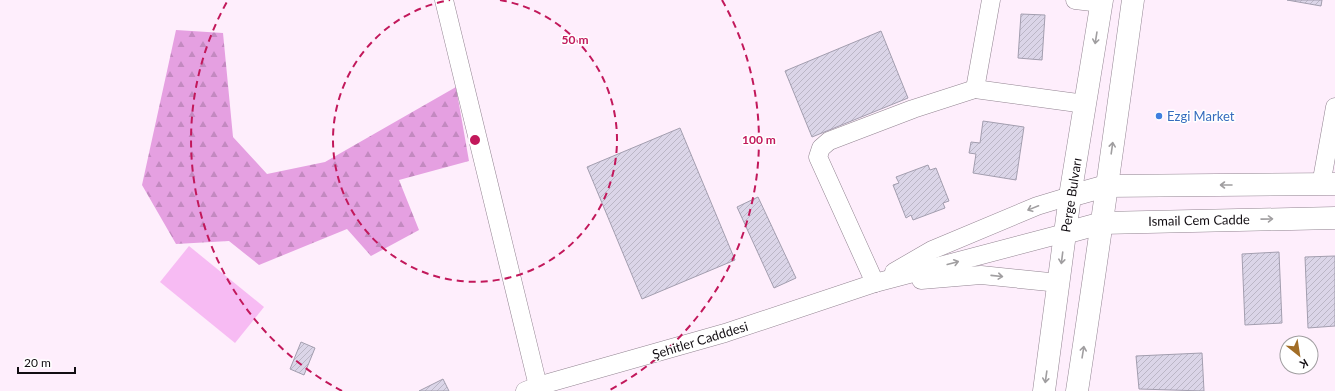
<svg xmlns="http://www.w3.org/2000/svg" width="1335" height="391" font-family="Lato,sans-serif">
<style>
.forest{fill:url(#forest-firs)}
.pitch{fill:#f7bbf3}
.building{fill:url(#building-hatch);stroke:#a39eaf}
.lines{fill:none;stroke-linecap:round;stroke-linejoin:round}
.street-casing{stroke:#928491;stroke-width:19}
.secondary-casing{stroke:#928491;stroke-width:23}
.primary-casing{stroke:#928491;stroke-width:23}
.street{stroke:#fff;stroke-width:18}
.secondary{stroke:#fff;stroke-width:22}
.primary{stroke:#fff;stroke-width:22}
.oneway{stroke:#a09ea0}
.ring{fill:none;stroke:#c2185b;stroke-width:2;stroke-dasharray:7 5}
.shop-dot{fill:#3f7fe0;stroke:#fff;stroke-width:1.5}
.labels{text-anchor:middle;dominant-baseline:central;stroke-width:3;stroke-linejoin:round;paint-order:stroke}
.shop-label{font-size:13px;fill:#366cbe;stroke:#fff;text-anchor:start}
.street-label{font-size:13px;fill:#120d12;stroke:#fff}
.centre{fill:#c2185b;stroke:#fff;stroke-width:2}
.ring-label{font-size:12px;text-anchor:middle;font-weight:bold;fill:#c2185b;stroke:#fff;stroke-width:3;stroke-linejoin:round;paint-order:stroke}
</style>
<defs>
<pattern id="forest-firs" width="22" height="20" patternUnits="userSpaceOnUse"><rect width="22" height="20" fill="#e5a0e1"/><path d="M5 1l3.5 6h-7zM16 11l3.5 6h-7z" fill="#c389c0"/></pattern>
<pattern id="building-hatch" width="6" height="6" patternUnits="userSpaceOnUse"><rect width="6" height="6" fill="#dbd5e8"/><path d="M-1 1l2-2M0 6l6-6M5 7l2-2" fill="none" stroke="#bbb6c6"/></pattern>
</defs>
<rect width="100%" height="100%" fill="#feeefc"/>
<path class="forest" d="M176 30 223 33 233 137 267 174 325 162 456 87 469 161 399 180 419 230 371 256 347 229 259 265 229 241 176 244 142 185Z"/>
<path class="pitch" d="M189 246 264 307 235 343 160 282Z"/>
<g class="building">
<path d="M1287 0H1322L1321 6Z"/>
<path d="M1021 14 1045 15 1042 60 1018 58Z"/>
<path d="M881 31 908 98 812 137 785 71Z"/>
<path d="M983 121 1024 127 1016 180 973 173 976 154 969 153 971 142 980 143Z"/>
<path d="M680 128 735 260 642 299 587 167Z"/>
<path d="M928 165 930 170 936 168 949 201 943 203 945 208 913 220 911 215 906 218 893 185 899 183 896 177Z"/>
<path d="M758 197 796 278 774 288 737 207Z"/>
<path d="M1279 252 1282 323 1245 325 1242 254Z"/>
<path d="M1335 256V326L1308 328 1305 257Z"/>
<path d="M301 342 315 348 304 375 290 369Z"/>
<path d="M1202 353 1204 391 1139 389 1136 356Z"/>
<path d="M443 379 449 391H419Z"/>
</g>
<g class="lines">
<g class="street-casing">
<g id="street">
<path d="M444 0 538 386"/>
<path d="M1075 0 1101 3"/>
<path d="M975 89 991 0"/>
<path d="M1321 185 1335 107"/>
<path d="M894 272 932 250 1037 206 1070 196"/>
<path d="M921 280 981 275 1059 283"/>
<path d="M875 283 818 157 821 148 829 141 913 109 975 89 1085 104"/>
<path d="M525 391 538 386 725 333 875 283 1065 233"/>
</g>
</g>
<g class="secondary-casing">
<g id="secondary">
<path d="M1070 196 1106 186 1335 184"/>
<path d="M1065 233 1102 223 1335 218"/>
</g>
</g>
<g class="primary-casing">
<g id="primary">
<path d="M1044 391 1070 196 1102 0"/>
<path d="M1077 391C1097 261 1115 130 1133 0"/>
</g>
</g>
<use href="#street" class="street"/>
<use href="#secondary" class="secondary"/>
<use href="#primary" class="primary"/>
</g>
<defs><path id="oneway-shaft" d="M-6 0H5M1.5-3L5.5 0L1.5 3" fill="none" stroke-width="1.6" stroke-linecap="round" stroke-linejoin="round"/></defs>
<g class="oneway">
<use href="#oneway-shaft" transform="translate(1096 38) rotate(99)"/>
<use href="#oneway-shaft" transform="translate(1112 148) rotate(-82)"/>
<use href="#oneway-shaft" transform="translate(1226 185) rotate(180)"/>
<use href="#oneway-shaft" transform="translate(1033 208) rotate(158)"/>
<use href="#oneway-shaft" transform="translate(1267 219) rotate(-1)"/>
<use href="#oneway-shaft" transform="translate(1062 258) rotate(97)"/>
<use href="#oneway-shaft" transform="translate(953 263) rotate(-15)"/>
<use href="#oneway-shaft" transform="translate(997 276) rotate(6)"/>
<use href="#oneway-shaft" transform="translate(1083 352) rotate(-81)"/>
<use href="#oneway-shaft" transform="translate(1046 377) rotate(98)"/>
</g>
<g class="ring">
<path d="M500 0A142 142 0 1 1 450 0"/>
<path d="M342 391A284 284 0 0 1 228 0M722 0A284 284 0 0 1 608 391"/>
</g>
<circle class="shop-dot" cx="1159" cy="116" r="4"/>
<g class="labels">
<g class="shop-label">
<text x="1167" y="116">Ezgi Market</text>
</g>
<g class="street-label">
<text transform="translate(1071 195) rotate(-81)">Perge Bulvarı</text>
<text transform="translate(1199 220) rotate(-1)">Ismail Cem Cadde</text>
<text transform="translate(700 340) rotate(-17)">Şehitler Cadddesi</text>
</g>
</g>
<circle cx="475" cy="140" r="6" class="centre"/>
<g class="ring-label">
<text x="575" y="44">50 m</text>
<text x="759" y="144">100 m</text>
</g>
<g transform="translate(1299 355) rotate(150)"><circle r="19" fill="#ffffff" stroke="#a09ea0"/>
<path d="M0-3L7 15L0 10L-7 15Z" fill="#a26d26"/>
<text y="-6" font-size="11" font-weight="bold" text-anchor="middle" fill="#120d12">K</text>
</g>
<path d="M18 367v6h57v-6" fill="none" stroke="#120d12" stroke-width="2"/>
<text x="24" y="367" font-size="12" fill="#120d12" stroke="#ffffff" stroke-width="3" paint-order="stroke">20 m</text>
</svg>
